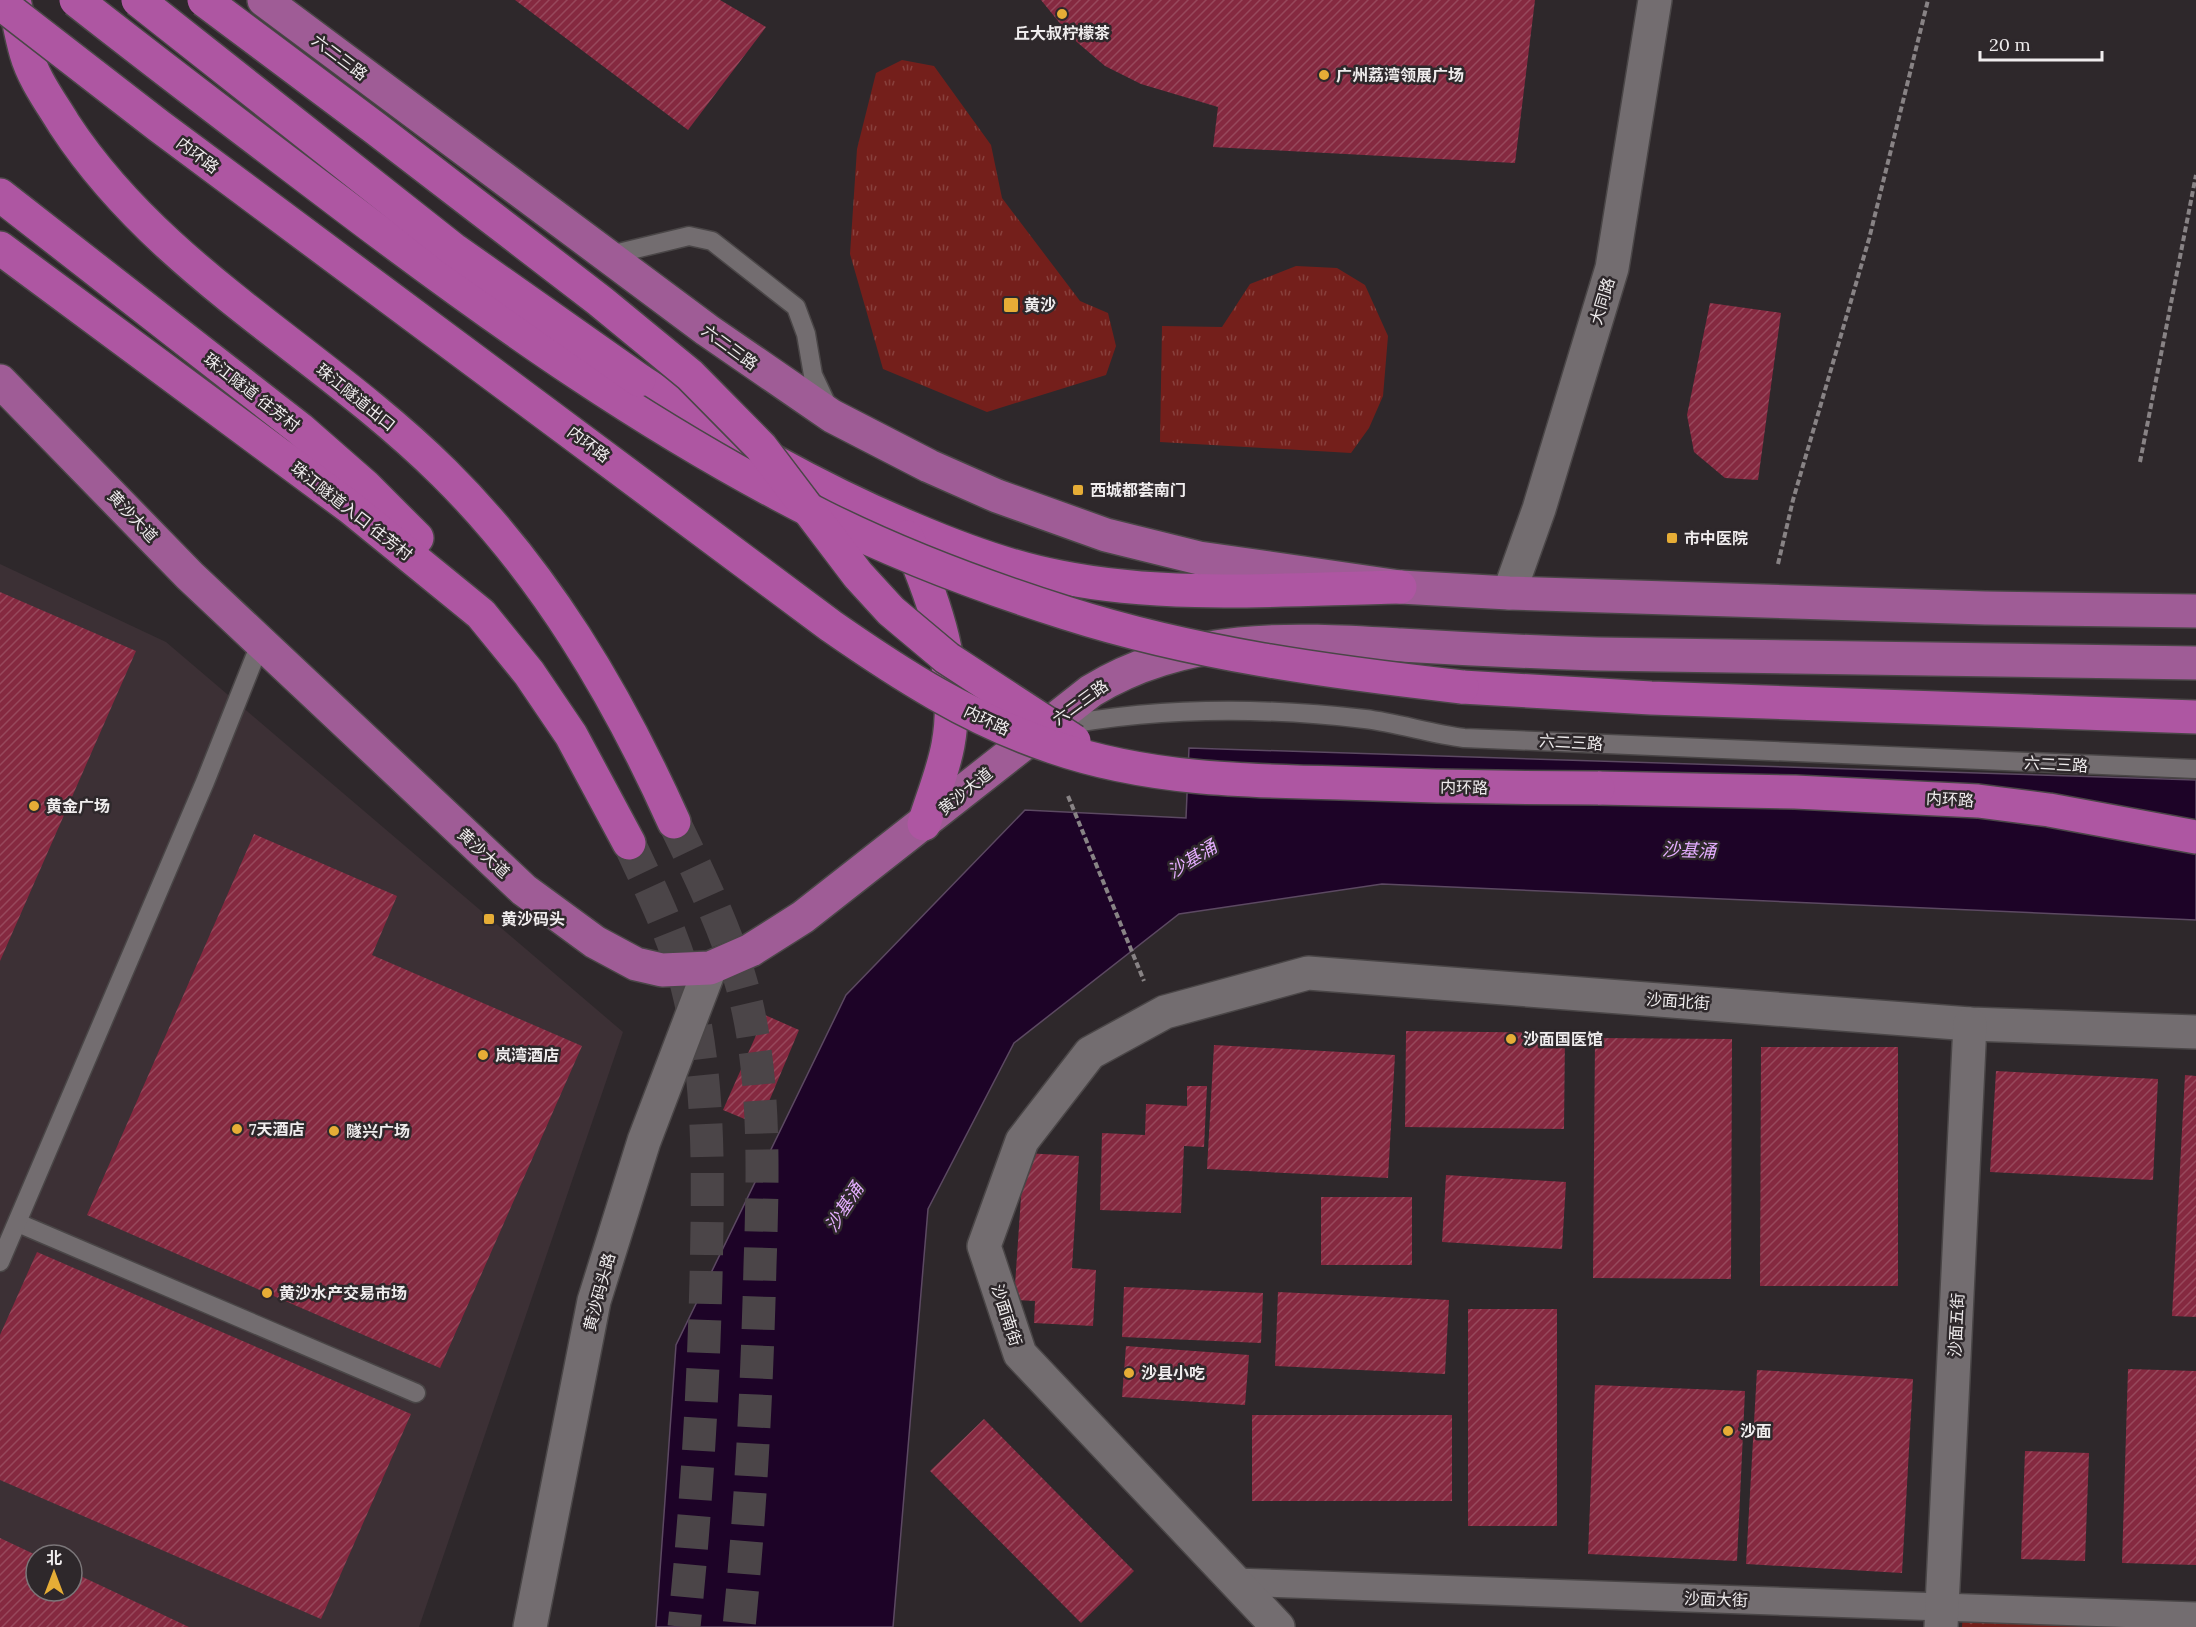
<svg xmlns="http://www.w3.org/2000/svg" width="2196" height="1627" font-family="Lora,'Noto Sans SC',serif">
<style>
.built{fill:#3c3035;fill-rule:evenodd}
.grass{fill:url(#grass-tufts)}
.park{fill:url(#park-dots)}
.water{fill:#1d0327;stroke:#5c4962;stroke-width:1.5}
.building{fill:url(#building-hatch)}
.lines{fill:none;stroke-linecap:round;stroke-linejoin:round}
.trunk-tunnel{stroke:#4b4548;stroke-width:33;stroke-dasharray:33 16;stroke-linecap:butt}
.service-casing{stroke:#4a4647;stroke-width:21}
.pedestrian-casing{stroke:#4a4647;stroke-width:30}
.minor-casing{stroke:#4a4647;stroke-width:36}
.primary-casing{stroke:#4a4647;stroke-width:36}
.trunk-casing{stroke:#4a4647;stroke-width:36}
.path{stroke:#888385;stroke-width:4;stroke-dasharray:6 3;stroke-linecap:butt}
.service{stroke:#736d70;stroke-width:18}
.pedestrian{stroke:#736d70;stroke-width:27}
.minor{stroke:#736d70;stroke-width:33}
.primary{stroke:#9f5c96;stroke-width:33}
.trunk{stroke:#ae56a2;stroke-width:33}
.trunk-bridge-casing{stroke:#4a4647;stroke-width:36;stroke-linecap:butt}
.trunk-bridge{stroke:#ae56a2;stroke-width:33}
.poi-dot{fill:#e6ad36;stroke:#2e282b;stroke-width:2}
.labels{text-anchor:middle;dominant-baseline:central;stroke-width:5;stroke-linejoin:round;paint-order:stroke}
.poi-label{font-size:16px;font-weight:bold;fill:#efeced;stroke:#2e282b;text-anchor:start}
.street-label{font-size:16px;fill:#efeced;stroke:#2e282b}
.water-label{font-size:18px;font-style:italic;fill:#e5aeff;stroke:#2e282b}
</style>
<defs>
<pattern id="grass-tufts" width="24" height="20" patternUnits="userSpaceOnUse" patternTransform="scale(1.5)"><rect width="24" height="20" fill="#741f1b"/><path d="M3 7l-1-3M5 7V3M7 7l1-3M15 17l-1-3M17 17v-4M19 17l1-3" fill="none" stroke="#88403c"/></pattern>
<pattern id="park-dots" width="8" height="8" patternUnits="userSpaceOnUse" patternTransform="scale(1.5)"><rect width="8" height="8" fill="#741f1b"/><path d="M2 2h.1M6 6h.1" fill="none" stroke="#88403c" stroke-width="1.8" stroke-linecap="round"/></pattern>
<pattern id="building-hatch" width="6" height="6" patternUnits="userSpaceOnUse" patternTransform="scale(1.5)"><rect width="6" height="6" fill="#852940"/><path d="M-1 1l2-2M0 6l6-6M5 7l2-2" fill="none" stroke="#97485c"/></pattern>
</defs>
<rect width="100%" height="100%" fill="#2e282b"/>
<path class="built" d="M0 564 166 642 623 1032 419 1627H0ZM36 1555H72V1591H36Z"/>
<g class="grass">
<path d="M902 60 934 66 991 145 1002 198 1080 301 1108 313 1116 346 1106 375 987 412 883 369 850 254 857 149 876 73Z"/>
<path d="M1296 266 1337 268 1365 285 1388 336 1383 396 1369 428 1351 453 1160 442 1162 326 1222 327 1250 284Z"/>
</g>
<path class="park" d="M1963 1613 2196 1627H1962Z"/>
<path class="water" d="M1189 748 2196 780V920L1382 884 1179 914 1014 1043 928 1209 893 1627H656L676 1345 846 995 1025 810 1186 818Z"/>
<g class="building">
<path d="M515 0H720L766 27 688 130Z"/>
<path d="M1041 0H1535L1515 163 1213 147 1218 107 1141 84 1105 66 1071 37Z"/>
<path d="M1710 303 1781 313 1758 480 1725 478 1694 452 1687 415Z"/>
<path d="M0 592 136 651 0 961Z"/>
<path d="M254 834 397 896 372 955 582 1046 440 1368 87 1215Z"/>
<path d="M765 1015 799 1030 759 1125 723 1110Z"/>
<path d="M1406 1031 1565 1033 1564 1129 1405 1127Z"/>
<path d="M1595 1038 1732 1039 1731 1279 1593 1278Z"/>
<path d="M1214 1045 1395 1055 1388 1178 1207 1169Z"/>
<path d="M1761 1047H1898V1286H1760Z"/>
<path d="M1996 1071 2158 1079 2153 1180 1990 1172Z"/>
<path d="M2185 1075 2196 1076V1317L2172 1316Z"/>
<path d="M1187 1086H1207L1204 1147 1184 1146 1181 1213 1100 1210 1102 1133 1145 1135 1146 1104 1187 1106Z"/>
<path d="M1024 1153 1079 1156 1072 1268 1096 1270 1093 1326 1034 1323 1035 1301 1014 1300Z"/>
<path d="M1446 1175 1566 1182 1562 1249 1442 1242Z"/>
<rect x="1321" y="1197" width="91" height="68"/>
<path d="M37 1252 411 1414 321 1619 0 1480V1335Z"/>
<path d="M1124 1287 1263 1293 1261 1343 1122 1337Z"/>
<path d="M1278 1292 1449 1300 1445 1374 1275 1366Z"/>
<rect x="1468" y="1309" width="89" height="217"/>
<path d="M1126 1346 1249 1355 1245 1405 1122 1397Z"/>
<path d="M2128 1369 2196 1371V1565L2122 1563Z"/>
<path d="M1757 1370 1913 1379 1902 1573 1746 1564Z"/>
<path d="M1595 1385 1745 1391 1737 1561 1588 1554Z"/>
<rect x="1252" y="1415" width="200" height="86"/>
<path d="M984 1419 1134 1571 1081 1623 930 1471Z"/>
<path d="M2025 1451 2089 1453 2085 1561 2021 1559Z"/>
<path d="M0 1538 36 1555V1591H72V1572L189 1627H0Z"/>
</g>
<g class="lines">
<g class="trunk-tunnel">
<path d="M674 822C700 876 727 931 743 989 766 1075 763 1176 760 1265 757 1386 751 1506 739 1627"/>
<path d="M629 843C651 890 674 936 687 986 711 1081 708 1182 706 1279 703 1395 696 1511 684 1627"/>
</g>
<g class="service-casing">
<g id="service">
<path d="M606 256 689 236 712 241 796 307 806 334 813 375 829 409"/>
<path d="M1054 727C1156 707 1262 707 1365 719 1398 723 1431 734 1464 738L2196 769"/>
<path d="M18 1223 416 1393"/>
<path d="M0 1262 205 782 260 644"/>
</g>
</g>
<g class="pedestrian-casing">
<path id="pedestrian" d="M1235 1582 2196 1616"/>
</g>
<g class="minor-casing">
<g id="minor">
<path d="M1509 593 1539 509 1612 268 1655 0"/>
<path d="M530 1627 594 1301 644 1141 710 968"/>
<path d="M1278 1627 1020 1354 984 1246 1022 1141 1090 1053 1165 1012 1308 973 1970 1024 2196 1032"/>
<path d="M1941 1627 1970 1024"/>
</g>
</g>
<g class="primary-casing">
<g id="primary">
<path d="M264 0 707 330 832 416 929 466 997 496 1106 535 1199 558 1400 587 1509 593 1985 608 2196 611"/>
<path d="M0 381 190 576 524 890 595 942 636 964 662 970 710 968 751 950 803 917 1091 691C1187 632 1294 639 1401 645 1466 649 1532 652 1597 654 1797 657 1996 660 2196 663"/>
</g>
</g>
<g class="trunk-casing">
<g id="trunk">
<path d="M14 0C18 17 21 36 26 53 33 78 50 101 64 124 160 271 321 351 444 473 544 572 616 693 674 822"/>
<path d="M0 195 300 429 365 486 417 538"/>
<path d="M0 248 351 508 481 614 529 673 571 735 629 843"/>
<path d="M639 380C729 438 815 488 913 529 960 549 1010 568 1060 577 1170 599 1288 589 1400 587"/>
<path d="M907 537C935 602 961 674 948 745 943 772 932 798 924 824"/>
<path d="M1462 687 1651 698 2196 717"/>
<path d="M1598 788 1795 792 1978 801 2049 810 2196 837"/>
</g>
</g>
<g class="path">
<path d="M2140 462 2196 175"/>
<path d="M1778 564 1793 500 1869 239 1928 0"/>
<path d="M1068 796 1144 981"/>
</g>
<use href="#service" class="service"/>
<use href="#pedestrian" class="pedestrian"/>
<use href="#minor" class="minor"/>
<use href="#primary" class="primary"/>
<use href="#trunk" class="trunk"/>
<g class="trunk-bridge-casing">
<g id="trunk-bridge">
<path d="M76 0C165 70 256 139 346 207 498 322 653 432 823 517 901 556 984 587 1066 613 1194 654 1329 672 1462 687"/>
<path d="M138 0 453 249 639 380"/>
<path d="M204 0 375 128 600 301 690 375 761 447 858 575 891 611 947 658 1074 741"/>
<path d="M0 3 159 126 831 626C900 674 971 720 1053 747 1146 779 1242 781 1340 783 1426 786 1512 788 1598 788"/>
</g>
</g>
<use href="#trunk-bridge" class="trunk-bridge"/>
</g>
<g class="poi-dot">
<circle cx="1062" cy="14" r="6"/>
<circle cx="1324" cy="75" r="6"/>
<rect x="1003" y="297" width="16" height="16" rx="3"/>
<rect x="1072" y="484" width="12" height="12" rx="3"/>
<rect x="1666" y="532" width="12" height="12" rx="3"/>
<circle cx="34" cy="806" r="6"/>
<rect x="483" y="913" width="12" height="12" rx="3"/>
<circle cx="1511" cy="1039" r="6"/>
<circle cx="483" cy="1055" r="6"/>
<circle cx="237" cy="1129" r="6"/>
<circle cx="334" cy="1131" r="6"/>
<circle cx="267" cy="1293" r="6"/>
<circle cx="1129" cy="1373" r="6"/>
<circle cx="1728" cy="1431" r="6"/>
</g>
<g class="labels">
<g class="poi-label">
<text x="1062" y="33" text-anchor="middle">丘大叔柠檬茶</text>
<text x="1336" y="75">广州荔湾领展广场</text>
<text x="1024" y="305">黄沙</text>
<text x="1090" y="490">西城都荟南门</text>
<text x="1684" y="538">市中医院</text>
<text x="46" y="806">黄金广场</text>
<text x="501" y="919">黄沙码头</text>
<text x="1523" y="1039">沙面国医馆</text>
<text x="495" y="1055">岚湾酒店</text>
<text x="249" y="1129">7天酒店</text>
<text x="346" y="1131">隧兴广场</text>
<text x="279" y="1293">黄沙水产交易市场</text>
<text x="1141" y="1373">沙县小吃</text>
<text x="1740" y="1431">沙面</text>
</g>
<g class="street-label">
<text transform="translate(340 57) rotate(37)">六二三路</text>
<text transform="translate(198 155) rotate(37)">内环路</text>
<text transform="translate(1602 301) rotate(-73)">大同路</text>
<text transform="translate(730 347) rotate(36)">六二三路</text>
<text transform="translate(252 392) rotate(38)">珠江隧道 往芳村</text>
<text transform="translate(356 397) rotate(39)">珠江隧道出口</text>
<text transform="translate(589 444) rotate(37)">内环路</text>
<text transform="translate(352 511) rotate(38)">珠江隧道入口 往芳村</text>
<text transform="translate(133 516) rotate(47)">黄沙大道</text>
<text transform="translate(1080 702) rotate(-36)">六二三路</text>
<text transform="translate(987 720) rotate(25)">内环路</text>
<text transform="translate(1571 742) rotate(3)">六二三路</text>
<text transform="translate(2056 764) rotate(3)">六二三路</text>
<text transform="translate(1464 787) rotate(1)">内环路</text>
<text transform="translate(965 791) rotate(-39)">黄沙大道</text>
<text transform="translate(1950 799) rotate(3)">内环路</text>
<text transform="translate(484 853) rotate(43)">黄沙大道</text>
<text transform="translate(1678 1001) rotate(4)">沙面北街</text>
<text transform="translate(599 1292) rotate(-75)">黄沙码头路</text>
<text transform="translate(1007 1315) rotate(72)">沙面南街</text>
<text transform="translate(1956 1325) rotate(-87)">沙面五街</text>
<text transform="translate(1716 1599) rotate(2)">沙面大街</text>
</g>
<g class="water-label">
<text transform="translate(1689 850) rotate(2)">沙基涌</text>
<text transform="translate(1192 859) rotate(-32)">沙基涌</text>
<text transform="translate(844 1207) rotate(-57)">沙基涌</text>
</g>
</g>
<g transform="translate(54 1573)"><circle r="28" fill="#2e282b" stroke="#7b7679" stroke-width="1.5"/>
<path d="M0-4.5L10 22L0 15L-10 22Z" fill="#e6ad36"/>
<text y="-9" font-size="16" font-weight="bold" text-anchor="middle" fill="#efeced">北</text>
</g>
<path d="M1980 51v9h122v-9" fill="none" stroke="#efeced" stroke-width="3"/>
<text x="1989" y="51" font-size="18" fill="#efeced" stroke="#2e282b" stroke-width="4.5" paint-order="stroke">20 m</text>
</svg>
